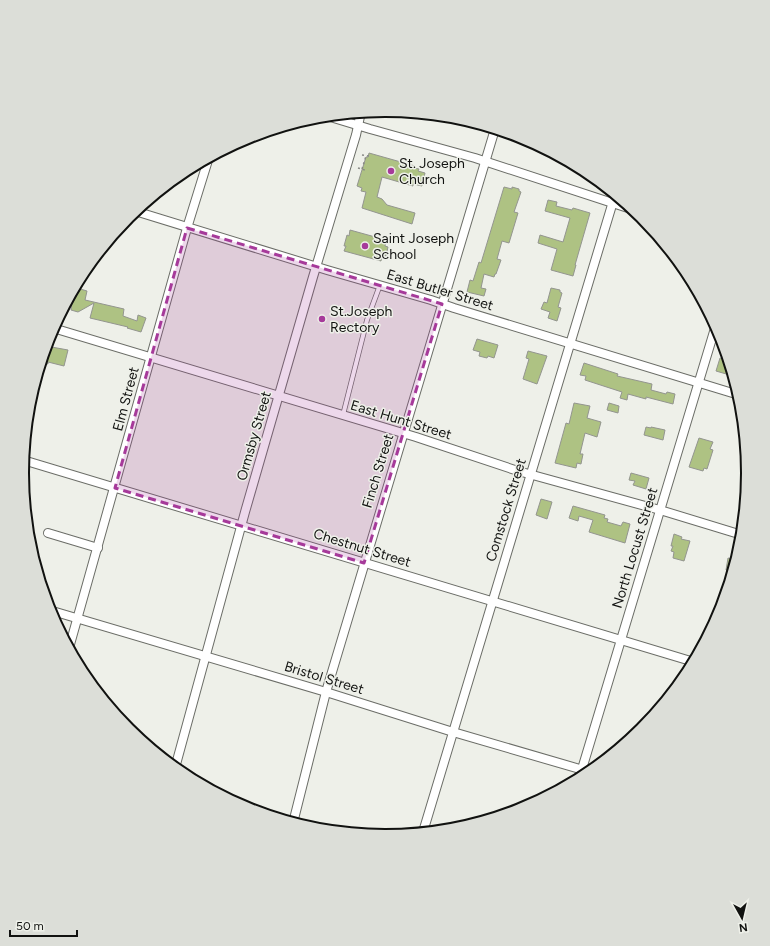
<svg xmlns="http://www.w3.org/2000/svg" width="770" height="946" font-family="Figtree,sans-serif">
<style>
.building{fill:#aec283;stroke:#93958f}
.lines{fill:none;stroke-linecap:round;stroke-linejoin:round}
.lane-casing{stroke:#6b6d67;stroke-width:5.5}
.street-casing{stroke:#6b6d67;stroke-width:10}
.path{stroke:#898a86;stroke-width:1.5;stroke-dasharray:2 3;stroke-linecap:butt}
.lane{stroke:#fff;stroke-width:4}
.street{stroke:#fff;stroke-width:8}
.marked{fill:#a63a9a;fill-opacity:0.2;stroke:#a63a9a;stroke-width:3;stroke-dasharray:8 5;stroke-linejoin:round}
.poi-dot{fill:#a63a9a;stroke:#eef0e9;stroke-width:1.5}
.labels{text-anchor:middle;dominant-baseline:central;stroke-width:3;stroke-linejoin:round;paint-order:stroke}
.poi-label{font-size:14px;fill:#111210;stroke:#eef0e9;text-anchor:start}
.street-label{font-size:14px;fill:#111210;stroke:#eef0e9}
.rim{fill:none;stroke:#111210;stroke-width:2}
</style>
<rect width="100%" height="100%" fill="#eef0e9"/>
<g class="building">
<path d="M369 153 415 166 414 168 419 169 418 171 425 173 422 186 413 184V186L382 177 377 197 382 199 387 205 415 213 412 224 362 208 366 192 361 191 362 188 357 186 366 157H368Z"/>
<path d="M504 187 512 189V187L519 189V191L521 192 514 212 518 213 509 243 502 241 497 259 501 260 496 274H495L494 277 484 274 481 288 486 289 484 296 467 292 470 280 473 281 479 262 481 263Z"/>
<path d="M548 200 557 202 556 206 572 210 573 208 590 213 575 265H576L573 276 551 270 557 249 538 243 540 235 563 242 570 218 545 211Z"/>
<path d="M350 230 386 240 385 246 388 247 386 256 382 255 381 261 344 251 346 246H344L347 235 349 236Z"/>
<path d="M77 288 87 291 85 300 124 309 123 316 137 321 138 315 146 318 141 332 127 328 128 327 90 318 94 303 78 312 71 310 73 294 75 295Z"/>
<path d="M551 288 560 290V292L562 293 558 307 561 308 557 321 548 318 550 312 541 309 544 302 547 303Z"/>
<path d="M477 339 498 345 494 358 488 356 487 358 479 356 480 352 473 350Z"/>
<path d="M46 346 68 350 64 366 48 362V364L41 362Z"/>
<path d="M528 351 547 356 537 384 523 379 529 359 526 358Z"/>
<path d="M720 358 728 360 733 376 716 371Z"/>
<path d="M584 363 618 374 617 376 652 384 651 390 666 394 667 392 675 394 673 404 646 397V399L628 394 627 400 620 398 622 392 585 380 586 376 580 375Z"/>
<path d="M574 403 590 406 587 418 601 422 597 437 585 433 580 454H583L581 464 577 463 576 468 555 463 566 423 569 424Z"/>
<path d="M609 403 619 406 618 413 607 410Z"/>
<path d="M646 427 651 428V427L665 430 663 440 644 435Z"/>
<path d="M699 438 713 442 710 449 713 450 707 469 704 468 703 471 689 467Z"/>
<path d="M631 473 649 478 646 489 633 485 635 481 629 480Z"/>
<path d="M541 499 552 502 547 519 536 515Z"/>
<path d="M573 506 605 515 604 518 608 519 607 522 621 526 623 522 630 524 625 543 589 532 593 520 579 516 578 521 569 518Z"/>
<path d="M674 534 682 537 681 539 690 541 684 561 673 558 674 552 671 551 673 546H671Z"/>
<path d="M728 558 736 560 733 571 726 570Z"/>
</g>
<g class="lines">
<g class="lane-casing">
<path id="lane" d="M343 415 367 320 380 285"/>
</g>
<g class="street-casing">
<g id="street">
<path d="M327 116 370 129 475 158 634 210"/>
<path d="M135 211 327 270 431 300 454 308 739 395"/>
<path d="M53 328 416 437 518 471 660 510 742 535"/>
<path d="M23 460 694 662"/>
<path d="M48 533 98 548"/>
<path d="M49 610 326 692 453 732 590 772"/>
<path d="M69 648 187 228 209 157"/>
<path d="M175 768 245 512 313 277 356 135 361 112"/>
<path d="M579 779 716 325"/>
<path d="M293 823 326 692 495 129"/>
<path d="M423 832 615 195"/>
</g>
</g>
<g class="path">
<path d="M362 155 369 156"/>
<path d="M358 168 365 170"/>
<path d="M362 169 366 156"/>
</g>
<use href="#lane" class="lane"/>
<use href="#street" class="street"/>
</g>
<path class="marked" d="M187 228 442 304 364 563 115 488Z"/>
<g class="poi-dot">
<circle cx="391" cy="171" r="4"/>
<circle cx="365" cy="246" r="4"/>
<circle cx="322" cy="319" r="4"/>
</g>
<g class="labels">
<g class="poi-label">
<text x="399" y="163">St. Joseph<tspan x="399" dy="16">Church</tspan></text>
<text x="373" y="238">Saint Joseph<tspan x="373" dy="16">School</tspan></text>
<text x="330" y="311">St.Joseph<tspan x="330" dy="16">Rectory</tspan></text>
</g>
<g class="street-label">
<text transform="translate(440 290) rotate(17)">East Butler Street</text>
<text transform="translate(126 399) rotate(-75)">Elm Street</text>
<text transform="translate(401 420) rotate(17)">East Hunt Street</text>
<text transform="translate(254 436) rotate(-74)">Ormsby Street</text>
<text transform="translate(378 471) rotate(-73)">Finch Street</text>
<text transform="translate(506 510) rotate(-73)">Comstock Street</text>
<text transform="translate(362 548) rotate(17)">Chestnut Street</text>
<text transform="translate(635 548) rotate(-73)">North Locust Street</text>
<text transform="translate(324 678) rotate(17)">Bristol Street</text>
</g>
</g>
<path d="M0 0H770V946H0ZM29 473a356 356 0 1 1 712 0a356 356 0 1 1-712 0Z" fill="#dcded8" fill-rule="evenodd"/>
<path class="rim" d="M29 473a356 356 0 1 1 712 0a356 356 0 1 1-712 0Z"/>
<g transform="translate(742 918) rotate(172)" stroke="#eef0e9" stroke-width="3" paint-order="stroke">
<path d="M0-3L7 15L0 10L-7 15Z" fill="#111210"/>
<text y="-6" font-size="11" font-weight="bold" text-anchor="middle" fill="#111210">N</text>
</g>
<path d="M10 930v6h67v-6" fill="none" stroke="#111210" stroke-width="2"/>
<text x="16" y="930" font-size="12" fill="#111210" stroke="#eef0e9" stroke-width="3" paint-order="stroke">50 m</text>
</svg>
